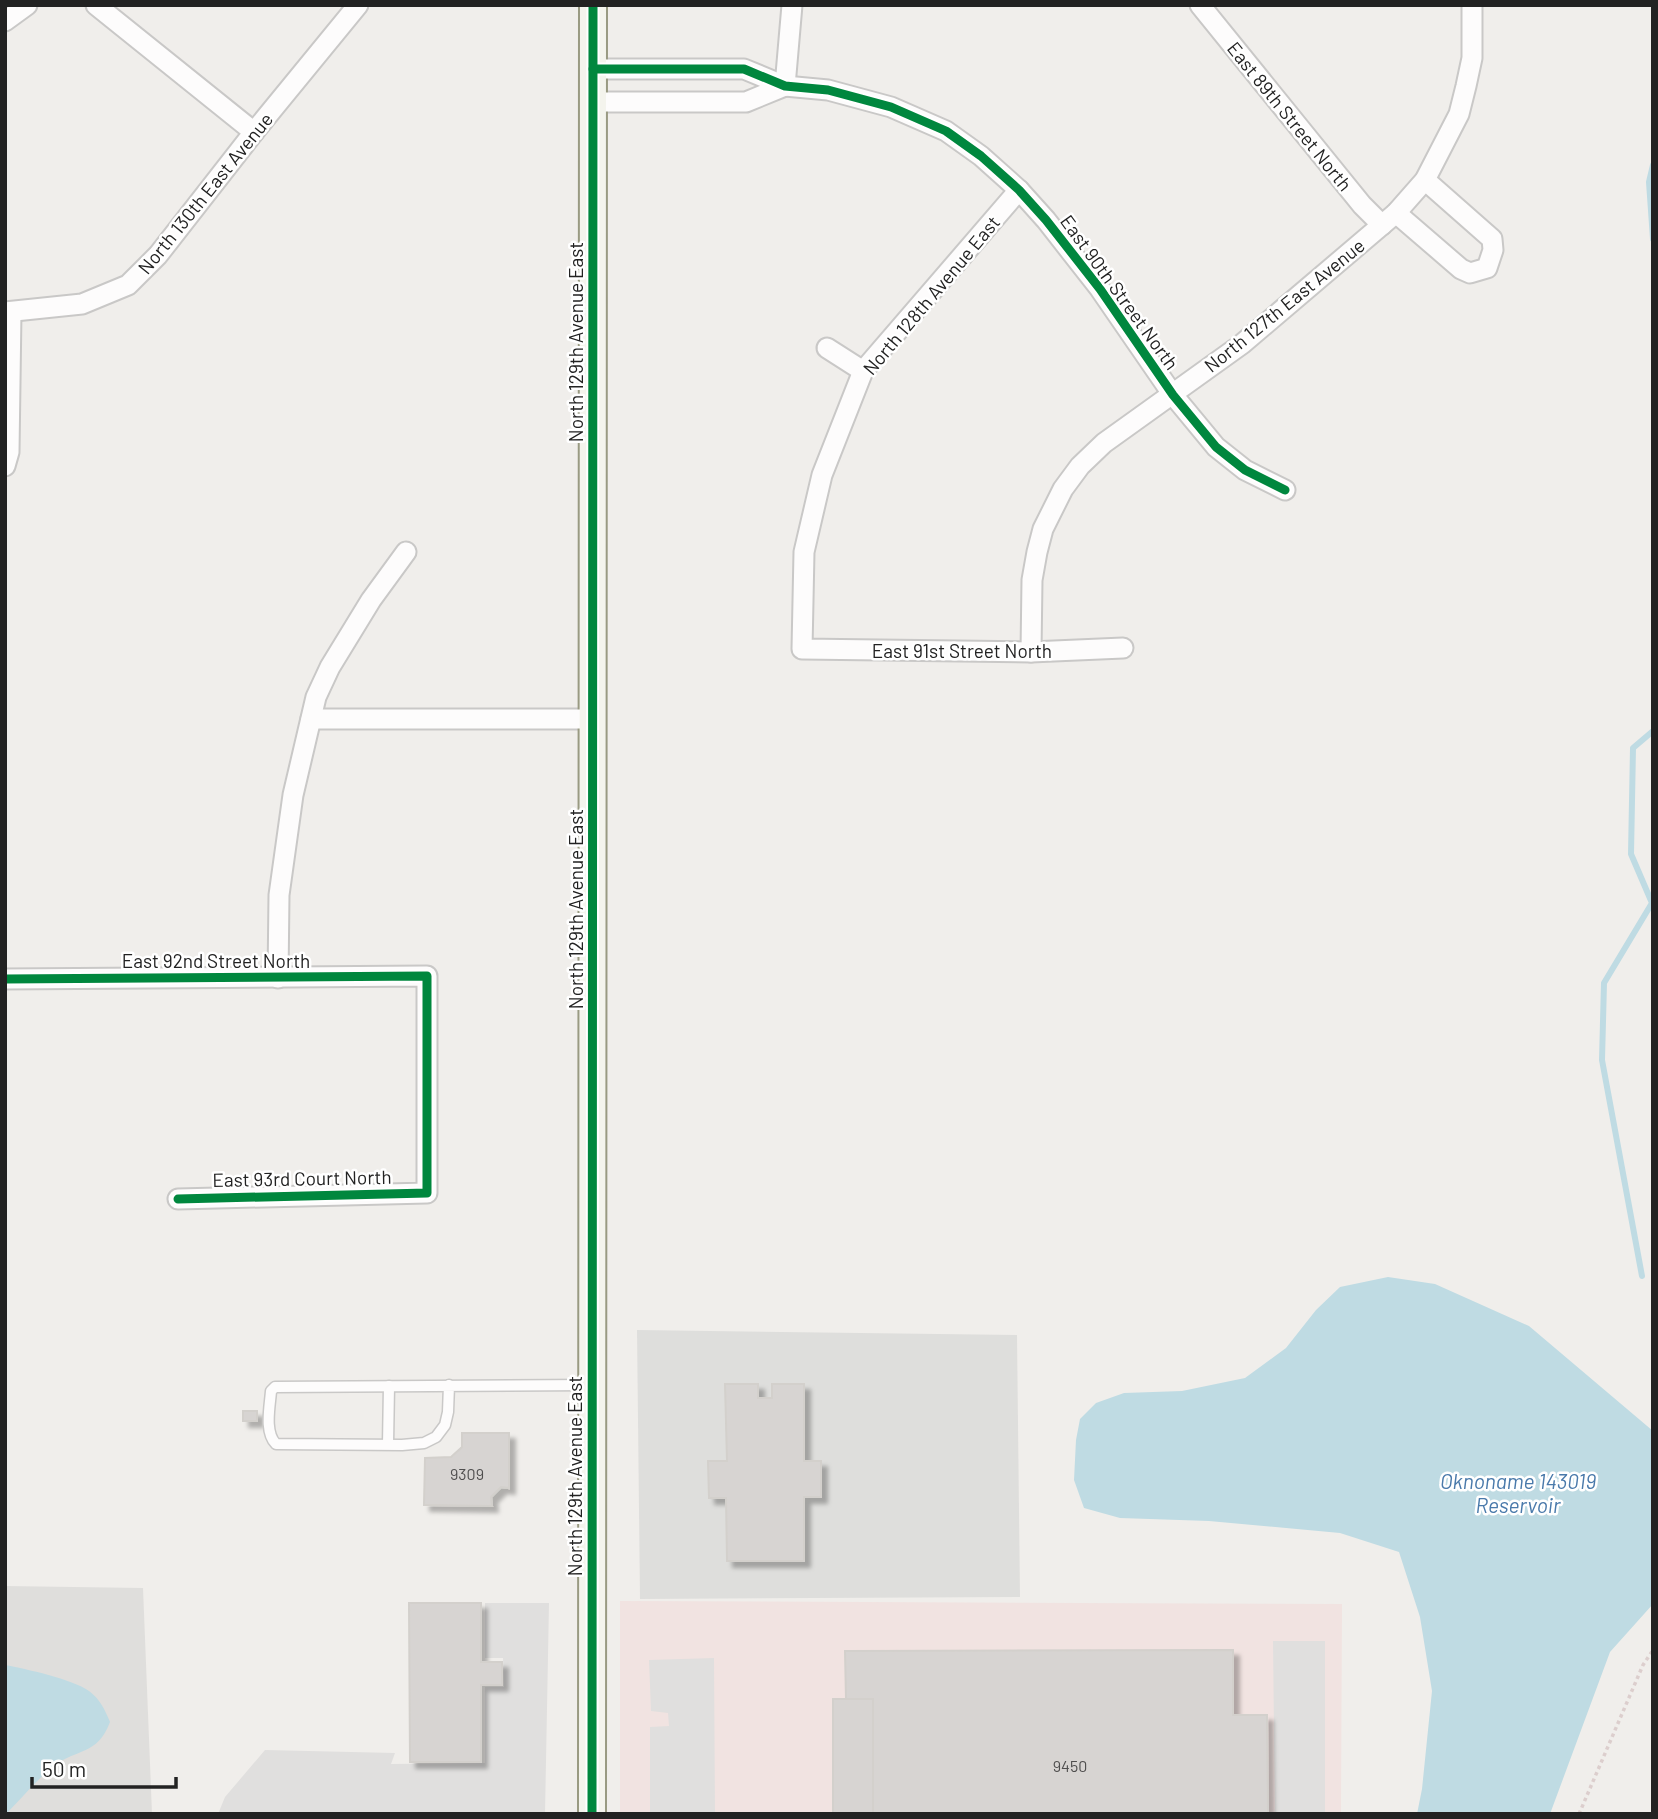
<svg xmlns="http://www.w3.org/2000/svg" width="1658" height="1819" font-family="Barlow,sans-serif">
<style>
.residential{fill:#dfdedc}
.commercial{fill:#f1e3e1}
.religious{fill:#dededc}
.parking{fill:#e0dfde}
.water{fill:#bfdbe3}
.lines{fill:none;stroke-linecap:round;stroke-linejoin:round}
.stream{stroke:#bfdbe3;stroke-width:6}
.building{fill:#d7d4d2;stroke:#d3d0cc;stroke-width:2;filter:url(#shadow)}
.service-casing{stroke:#c9c8c7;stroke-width:13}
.minor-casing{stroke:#c9c8c7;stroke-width:23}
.secondary-casing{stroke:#999a82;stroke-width:30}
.path{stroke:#dccecd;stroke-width:3.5;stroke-dasharray:3.5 3.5;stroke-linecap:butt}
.service{stroke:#fdfcfc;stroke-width:10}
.minor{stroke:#fdfcfc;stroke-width:19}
.secondary{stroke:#f4f4ed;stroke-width:26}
.cycleway-casing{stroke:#fff;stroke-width:13}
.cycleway{stroke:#00873e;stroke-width:9}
.labels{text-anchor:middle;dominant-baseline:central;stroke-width:5;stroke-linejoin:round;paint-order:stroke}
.number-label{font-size:16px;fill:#4f4e4e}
.street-label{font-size:19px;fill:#222;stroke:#fff}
.water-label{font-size:21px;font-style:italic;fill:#4a7aab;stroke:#fff}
</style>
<defs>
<filter id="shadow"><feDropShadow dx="6" dy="6" stdDeviation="2" flood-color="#0004"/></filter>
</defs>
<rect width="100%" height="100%" fill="#f0eeeb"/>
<path class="residential" d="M5 1586 143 1588 152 1814H5Z"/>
<path class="commercial" d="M620 1601 1342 1604 1341 1814H620Z"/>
<path class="religious" d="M637 1330 1017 1335 1020 1597 640 1599Z"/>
<g class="parking">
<path d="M485 1603H549L545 1814H218L225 1797 265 1750 395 1753 391 1764 485 1763V1687H504L503 1658H485Z"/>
<path d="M1273 1641H1325V1814H1275Z"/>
<path d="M714 1658 715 1814H650V1727L669 1726 668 1713 651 1711 649 1660Z"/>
</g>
<g class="water">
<path d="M1388 1277 1435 1284 1529 1326 1653 1431V1604L1610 1652 1550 1814H1417L1422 1789 1432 1691 1420 1617 1399 1552 1340 1533 1209 1521 1120 1518 1084 1508 1074 1480 1076 1440 1080 1419 1096 1403 1124 1393 1182 1391 1245 1378 1286 1348 1316 1310 1340 1287Z"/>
<path d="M5 1665C26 1669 72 1679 89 1691 100 1699 105 1710 110 1722 97 1756 77 1748 54 1766 37 1779 22 1798 6 1814Z"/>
</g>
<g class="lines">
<g class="stream">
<path d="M1653 165 1649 182 1653 239"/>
<path d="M1642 1276 1602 1060 1604 983 1652 903 1631 854 1633 748 1653 731"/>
</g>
</g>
<g class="building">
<path d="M725 1384H758V1398H772V1384H804V1461H821V1497H804V1561H727L726 1498H709L708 1461H727Z"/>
<rect x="243" y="1411" width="14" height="10"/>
<path d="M462 1433H509V1488L501 1487 491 1497 492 1506 424 1505 425 1458 451 1457 462 1447Z"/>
<path d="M409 1603H481V1662H502V1685H481V1762H410Z"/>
<path d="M1233 1650V1715H1267L1268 1814H873V1699H846L845 1651Z"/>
<rect x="833" y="1699" width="40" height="115"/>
</g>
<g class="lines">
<g class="service-casing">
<g id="service">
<path d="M449 1385 448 1412 445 1425 436 1437 424 1443 402 1445 276 1444C264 1432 270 1406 271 1391L275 1387 591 1385"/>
<path d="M388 1444 389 1386"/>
</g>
</g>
<g class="minor-casing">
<g id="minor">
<path d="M96 5 254 132"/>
<path d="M1200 5 1362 205 1382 225"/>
<path d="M5 21 27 5"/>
<path d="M593 69H744L785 86 828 90 891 107 946 131 981 156 1019 190 1046 220 1100 289 1173 395 1216 447 1245 470 1285 490"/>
<path d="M785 86 792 5"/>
<path d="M593 102H746L785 86"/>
<path d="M1019 190 863 371 822 475 804 552 802 649 1031 652 1123 648"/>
<path d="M1396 213 1461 269 1470 273 1487 268 1493 250 1492 239 1425 180"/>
<path d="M5 312 82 304 128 285 158 255 254 132 358 5"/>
<path d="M827 348 863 371"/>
<path d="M5 466 9 452 11 312"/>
<path d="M1031 652 1032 580 1037 552 1043 529 1063 489 1080 466 1104 443 1242 344 1396 213 1425 180 1459 114 1466 86 1472 58V5"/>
<path d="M311 719H593"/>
<path d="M278 978 279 895 293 795 316 697 330 667 371 600 406 552"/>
<path d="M5 979 427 976V1193L178 1199"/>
</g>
</g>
<g class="secondary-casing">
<path id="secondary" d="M592 1814 593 5"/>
</g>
<path class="path" d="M1579 1814 1643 1665 1653 1650"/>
<use href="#service" class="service"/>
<use href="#minor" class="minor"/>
<use href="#secondary" class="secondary"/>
<g class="cycleway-casing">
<g id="cycleway">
<path d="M593 69H744L785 86 828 90 891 107 946 131 981 156 1019 190 1046 220 1100 289 1173 395 1216 447 1245 470 1285 490"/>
<path d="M5 979 427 976V1193L178 1199"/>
<path d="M592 1814 593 5"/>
</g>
</g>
<use href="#cycleway" class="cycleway"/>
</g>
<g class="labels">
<g class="number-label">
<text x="467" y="1473">9309</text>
<text x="1070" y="1765">9450</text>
</g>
<g class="street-label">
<text transform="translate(1290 116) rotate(51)">East 89th Street North</text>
<text transform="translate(205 193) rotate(-51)">North 130th East Avenue</text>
<text transform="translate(1120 292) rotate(54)">East 90th Street North</text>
<text transform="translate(931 295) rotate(-50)">North 128th Avenue East</text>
<text transform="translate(1284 305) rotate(-39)">North 127th East Avenue</text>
<text transform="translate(575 342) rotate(-90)">North 129th Avenue East</text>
<text x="962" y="650">East 91st Street North</text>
<text transform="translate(575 909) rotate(-90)">North 129th Avenue East</text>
<text x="216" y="960">East 92nd Street North</text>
<text transform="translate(302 1178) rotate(-1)">East 93rd Court North</text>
<text transform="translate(574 1476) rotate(-90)">North 129th Avenue East</text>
</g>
<g class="water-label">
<text x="1518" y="1480">Oknoname 143019<tspan x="1518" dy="24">Reservoir</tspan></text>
</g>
</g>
<rect width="1658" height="1819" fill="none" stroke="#222222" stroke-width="14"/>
<path d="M32 1777v10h144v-10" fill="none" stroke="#222222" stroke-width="3.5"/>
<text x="42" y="1777" font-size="21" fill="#222222" stroke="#ffffff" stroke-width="5" paint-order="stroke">50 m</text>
</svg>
